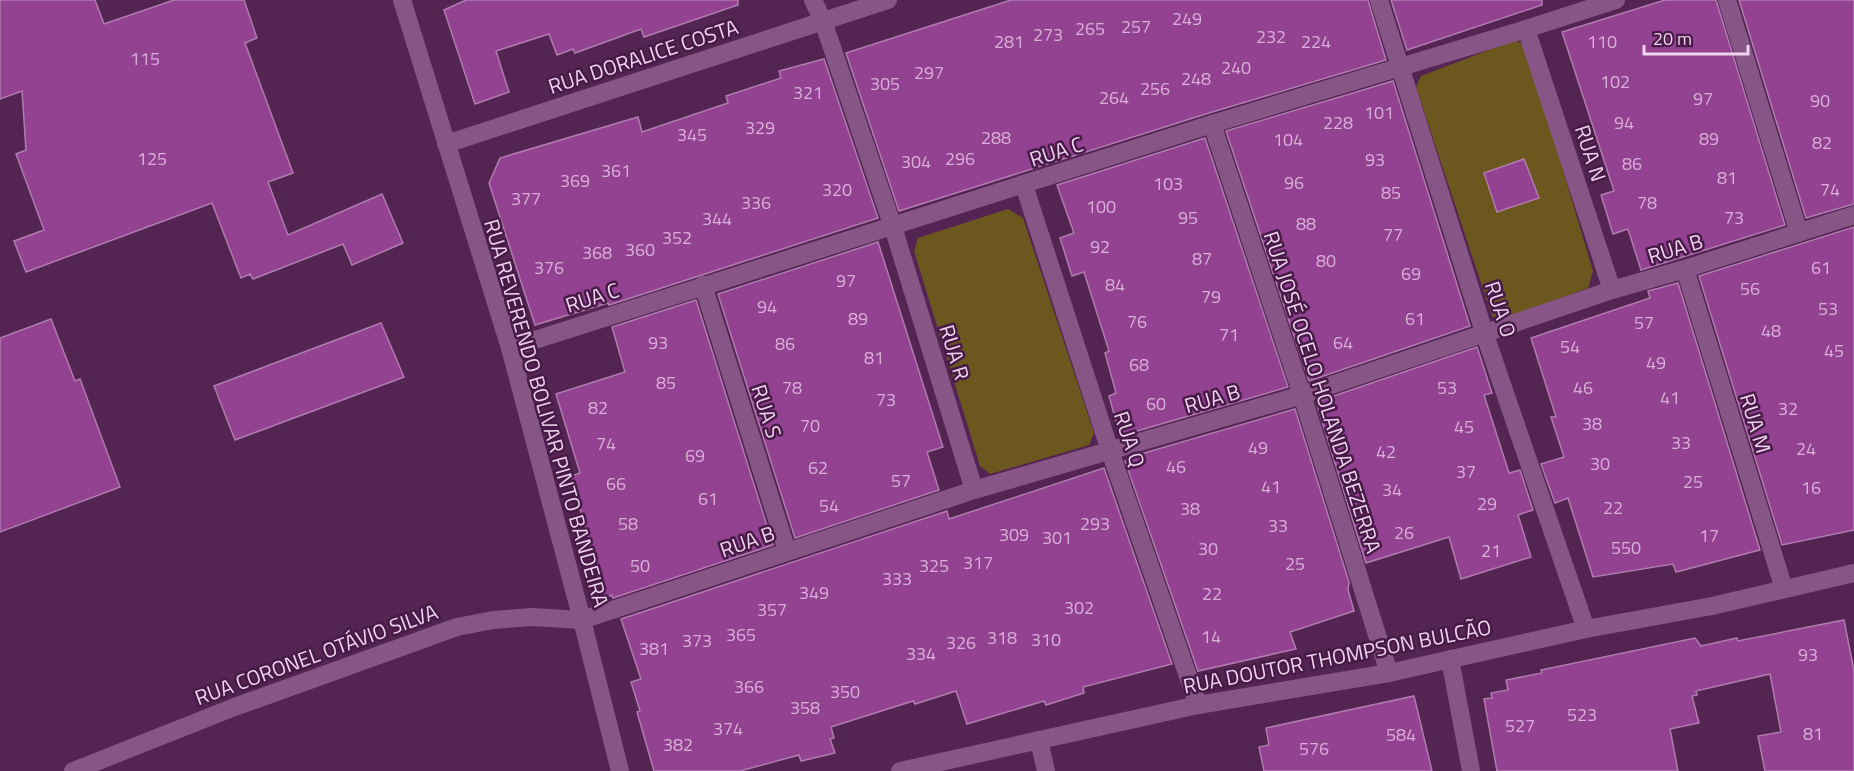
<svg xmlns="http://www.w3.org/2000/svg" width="1854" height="771" font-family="'Titillium Web',sans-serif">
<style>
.green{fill:#6c571f}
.building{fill:#934292;stroke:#b07bae;stroke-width:1.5}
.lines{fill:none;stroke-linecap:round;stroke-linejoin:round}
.minor{stroke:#885587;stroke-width:18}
.tertiary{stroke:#885587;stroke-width:18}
.secondary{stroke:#885587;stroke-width:18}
.labels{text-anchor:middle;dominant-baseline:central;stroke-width:5;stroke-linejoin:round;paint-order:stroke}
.number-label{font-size:18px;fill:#d9afd7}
.street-label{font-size:21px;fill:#f0d3ee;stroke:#481a48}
</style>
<rect width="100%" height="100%" fill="#542553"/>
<g class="green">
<path d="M1515 40 1526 46 1593 271 1588 288 1498 321 1492 316 1416 87 1421 76Z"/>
<path d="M1008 209 1023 218 1094 433 1089 445 990 474 980 466 914 251 918 238Z"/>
</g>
<g class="building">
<path d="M0 0H95L104 24 174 0H244L257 38 245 43 293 173 268 182 288 235 382 194 403 243 352 265 343 244 253 279 250 274 241 278 212 203 26 272 14 241 44 230 16 154 26 150 22 91 0 99Z"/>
<path d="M466 0H738V5L644 37 641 29 575 53 573 49 557 55 549 34 496 51 509 92 475 104 444 10Z"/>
<path d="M1011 0H1368L1386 60 1209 113 899 211 846 53Z"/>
<path d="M1391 0H1542V5L1407 50Z"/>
<path d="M1665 0H1716L1785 225 1641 270 1628 229 1613 234 1601 195 1614 191 1562 32Z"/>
<path d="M1739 0H1854V204L1806 218Z"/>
<path d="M824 59 878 218 609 305 608 303 535 325 489 183 500 158 638 117 642 132 728 103 726 96 781 78 779 71Z"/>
<path d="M1393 81 1470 326 1309 381 1226 131Z"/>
<path d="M1205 138 1288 387 1120 436 1109 396 1116 393 1105 353 1109 351 1084 272 1072 276 1060 238 1074 233 1057 185Z"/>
<path d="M1524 159 1539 198 1497 212 1484 173Z"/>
<path d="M1854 227V530L1782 545 1699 276Z"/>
<path d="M878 242 943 447 927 452 939 490 795 538 718 294Z"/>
<path d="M1678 283 1760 550 1676 572 1673 564 1593 577 1568 498 1555 503 1541 464 1564 457 1551 417H1556L1531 338 1650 298 1648 291Z"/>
<path d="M696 300 773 545 613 598 612 595 605 598 571 476 580 473 556 394 625 372 612 327Z"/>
<path d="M51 319 75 381 80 379 120 487 0 532V338Z"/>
<path d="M381 323 404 377 235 440 214 386Z"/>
<path d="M1477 347 1492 393 1484 395 1509 473 1520 470 1533 510 1518 515 1531 557 1461 579 1449 537 1366 563 1316 402Z"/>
<path d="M1295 409 1349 582 1348 590 1354 611 1290 632 1296 649 1198 671 1125 461 1128 460 1127 458Z"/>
<path d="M1104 468 1172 664 1083 687 1084 693 1046 705 1044 701 967 724 956 691 915 704 913 701 831 727 834 738 830 739 835 753 801 761 799 755 740 771H654L637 712 640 711 631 682 641 679 621 619 947 511 949 519Z"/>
<path d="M1844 620 1854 671V771H1765L1758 736 1781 732 1770 674 1696 691 1697 695 1692 696 1699 723 1670 729 1678 771H1497L1484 699 1492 698 1491 693 1508 690 1506 680 1542 673 1541 670 1695 638 1701 646 1737 638 1738 641Z"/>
<path d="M1414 696 1432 771H1264L1259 747 1269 745 1266 728Z"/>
</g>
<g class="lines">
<g class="minor">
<path d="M813 0 823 21 893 227 974 490"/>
<path d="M1379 0 1484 332 1586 629"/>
<path d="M1727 0 1799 233"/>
<path d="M1526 29 1612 290"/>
<path d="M1212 124 1302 395 1389 673"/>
<path d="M1024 185 1110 451 1198 705"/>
<path d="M1685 269 1784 589"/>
<path d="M703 285 787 551"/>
<path d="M510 348 1212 124 1526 29 1616 0"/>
<path d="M1450 659 1471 771"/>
<path d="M1039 740 1046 771"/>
<path d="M73 771 232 708 457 627 493 620 532 617 582 620 974 490 1302 395 1612 290 1685 269 1854 215"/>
</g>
<g class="tertiary">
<path d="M402 0 510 348 582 620 620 771"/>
<path d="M446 144 888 0"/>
</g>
<path class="secondary" d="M900 771 1198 705 1389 673 1586 629 1712 606 1854 573"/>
</g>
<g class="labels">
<g class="number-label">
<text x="1187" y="18">249</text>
<text x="1136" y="26">257</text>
<text x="1090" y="28">265</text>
<text x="1048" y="34">273</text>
<text x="1271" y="36">232</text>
<text x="1009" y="41">281</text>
<text x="1316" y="41">224</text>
<text x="1602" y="41">110</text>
<text x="145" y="58">115</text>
<text x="1236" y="67">240</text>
<text x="929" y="72">297</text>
<text x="1196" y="78">248</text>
<text x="1615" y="81">102</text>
<text x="885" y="83">305</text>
<text x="1155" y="88">256</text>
<text x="808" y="92">321</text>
<text x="1114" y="97">264</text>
<text x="1703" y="98">97</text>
<text x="1820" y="100">90</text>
<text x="1379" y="112">101</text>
<text x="1338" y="122">228</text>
<text x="1624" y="122">94</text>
<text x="760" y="127">329</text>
<text x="692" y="134">345</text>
<text x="996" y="137">288</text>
<text x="1709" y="138">89</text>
<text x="1288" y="139">104</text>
<text x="1822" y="142">82</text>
<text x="152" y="158">125</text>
<text x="960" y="158">296</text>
<text x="1375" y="159">93</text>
<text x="916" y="161">304</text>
<text x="1632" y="163">86</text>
<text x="616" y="170">361</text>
<text x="1727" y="177">81</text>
<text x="575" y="180">369</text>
<text x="1294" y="182">96</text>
<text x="1168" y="183">103</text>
<text x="837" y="189">320</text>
<text x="1830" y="189">74</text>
<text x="1391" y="192">85</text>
<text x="526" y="198">377</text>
<text x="756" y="202">336</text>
<text x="1647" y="202">78</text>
<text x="1101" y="206">100</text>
<text x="1188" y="217">95</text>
<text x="1734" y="217">73</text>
<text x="717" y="218">344</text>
<text x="1306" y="223">88</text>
<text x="1393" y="234">77</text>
<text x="677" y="237">352</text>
<text x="1100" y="246">92</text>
<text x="640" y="249">360</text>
<text x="597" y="252">368</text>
<text x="1202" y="258">87</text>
<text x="1326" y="260">80</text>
<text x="549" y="267">376</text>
<text x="1821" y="267">61</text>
<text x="1411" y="273">69</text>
<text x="846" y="280">97</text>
<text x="1115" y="284">84</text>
<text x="1750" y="288">56</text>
<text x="1211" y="296">79</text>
<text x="767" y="306">94</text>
<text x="1828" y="308">53</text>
<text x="858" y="318">89</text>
<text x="1415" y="318">61</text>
<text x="1137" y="321">76</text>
<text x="1644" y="322">57</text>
<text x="1771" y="330">48</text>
<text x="1229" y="334">71</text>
<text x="658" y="342">93</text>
<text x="1343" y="342">64</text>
<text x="785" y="343">86</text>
<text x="1570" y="346">54</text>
<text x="1834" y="350">45</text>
<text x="874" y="357">81</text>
<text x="1656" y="362">49</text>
<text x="1139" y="364">68</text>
<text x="666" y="382">85</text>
<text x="792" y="387">78</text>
<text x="1447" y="387">53</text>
<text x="1583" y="387">46</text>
<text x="1670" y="397">41</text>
<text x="886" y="399">73</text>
<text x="1156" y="403">60</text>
<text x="598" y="407">82</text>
<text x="1788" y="408">32</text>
<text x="1592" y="423">38</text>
<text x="810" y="425">70</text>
<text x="1464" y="426">45</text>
<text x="1681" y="442">33</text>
<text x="606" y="443">74</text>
<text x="1258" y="447">49</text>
<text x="1806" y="448">24</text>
<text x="1386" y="451">42</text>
<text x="695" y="455">69</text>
<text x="1600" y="463">30</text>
<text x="1176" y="466">46</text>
<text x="818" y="467">62</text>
<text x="1466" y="471">37</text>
<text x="901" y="480">57</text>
<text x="1693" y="481">25</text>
<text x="616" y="483">66</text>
<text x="1271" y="486">41</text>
<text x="1811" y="487">16</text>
<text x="1392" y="489">34</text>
<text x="708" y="498">61</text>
<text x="1487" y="503">29</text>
<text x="829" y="505">54</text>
<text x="1613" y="507">22</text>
<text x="1190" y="508">38</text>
<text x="628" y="523">58</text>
<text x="1095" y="523">293</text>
<text x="1278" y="525">33</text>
<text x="1404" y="532">26</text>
<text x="1014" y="534">309</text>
<text x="1709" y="535">17</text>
<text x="1057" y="537">301</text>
<text x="1626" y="547">550</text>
<text x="1208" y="548">30</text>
<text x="1491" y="550">21</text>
<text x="978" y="562">317</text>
<text x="1295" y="563">25</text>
<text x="640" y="565">50</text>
<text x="934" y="565">325</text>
<text x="897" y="578">333</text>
<text x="814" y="592">349</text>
<text x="1212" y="593">22</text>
<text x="1079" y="607">302</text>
<text x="772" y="609">357</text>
<text x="741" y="634">365</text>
<text x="1211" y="636">14</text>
<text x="1002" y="637">318</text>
<text x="1046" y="639">310</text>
<text x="697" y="640">373</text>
<text x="961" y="642">326</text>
<text x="654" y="648">381</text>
<text x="921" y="653">334</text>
<text x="1808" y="654">93</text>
<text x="749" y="686">366</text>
<text x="845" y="691">350</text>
<text x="805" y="707">358</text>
<text x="1582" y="714">523</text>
<text x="1520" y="725">527</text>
<text x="728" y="728">374</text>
<text x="1813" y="733">81</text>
<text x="1401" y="734">584</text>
<text x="678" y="744">382</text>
<text x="1314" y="748">576</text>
</g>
<g class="street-label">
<text transform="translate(643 56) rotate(-18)">RUA DORALICE COSTA</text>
<text transform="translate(1056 151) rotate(-18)">RUA C</text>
<text transform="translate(1591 153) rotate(72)">RUA N</text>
<text transform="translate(1675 248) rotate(-17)">RUA B</text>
<text transform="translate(592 297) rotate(-18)">RUA C</text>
<text transform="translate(1501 309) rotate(72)">RUA O</text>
<text transform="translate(955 352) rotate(73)">RUA R</text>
<text transform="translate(1323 392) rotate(72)">RUA JOSÉ OCELO HOLANDA BEZERRA</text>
<text transform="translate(1212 398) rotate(-16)">RUA B</text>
<text transform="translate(767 411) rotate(72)">RUA S</text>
<text transform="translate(547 413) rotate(74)">RUA REVERENDO BOLIVAR PINTO BANDEIRA</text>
<text transform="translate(1756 423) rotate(73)">RUA M</text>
<text transform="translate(1130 439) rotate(72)">RUA Q</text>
<text transform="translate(747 541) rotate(-19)">RUA B</text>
<text transform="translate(316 654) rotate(-20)">RUA CORONEL OTÁVIO SILVA</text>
<text transform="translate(1337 656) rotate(-11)">RUA DOUTOR THOMPSON BULCÃO</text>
</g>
</g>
<path d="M1644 45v9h104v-9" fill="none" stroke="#f0d3ee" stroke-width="3"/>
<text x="1653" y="45" font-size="18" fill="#f0d3ee" stroke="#481a48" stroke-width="4.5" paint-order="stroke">20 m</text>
</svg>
